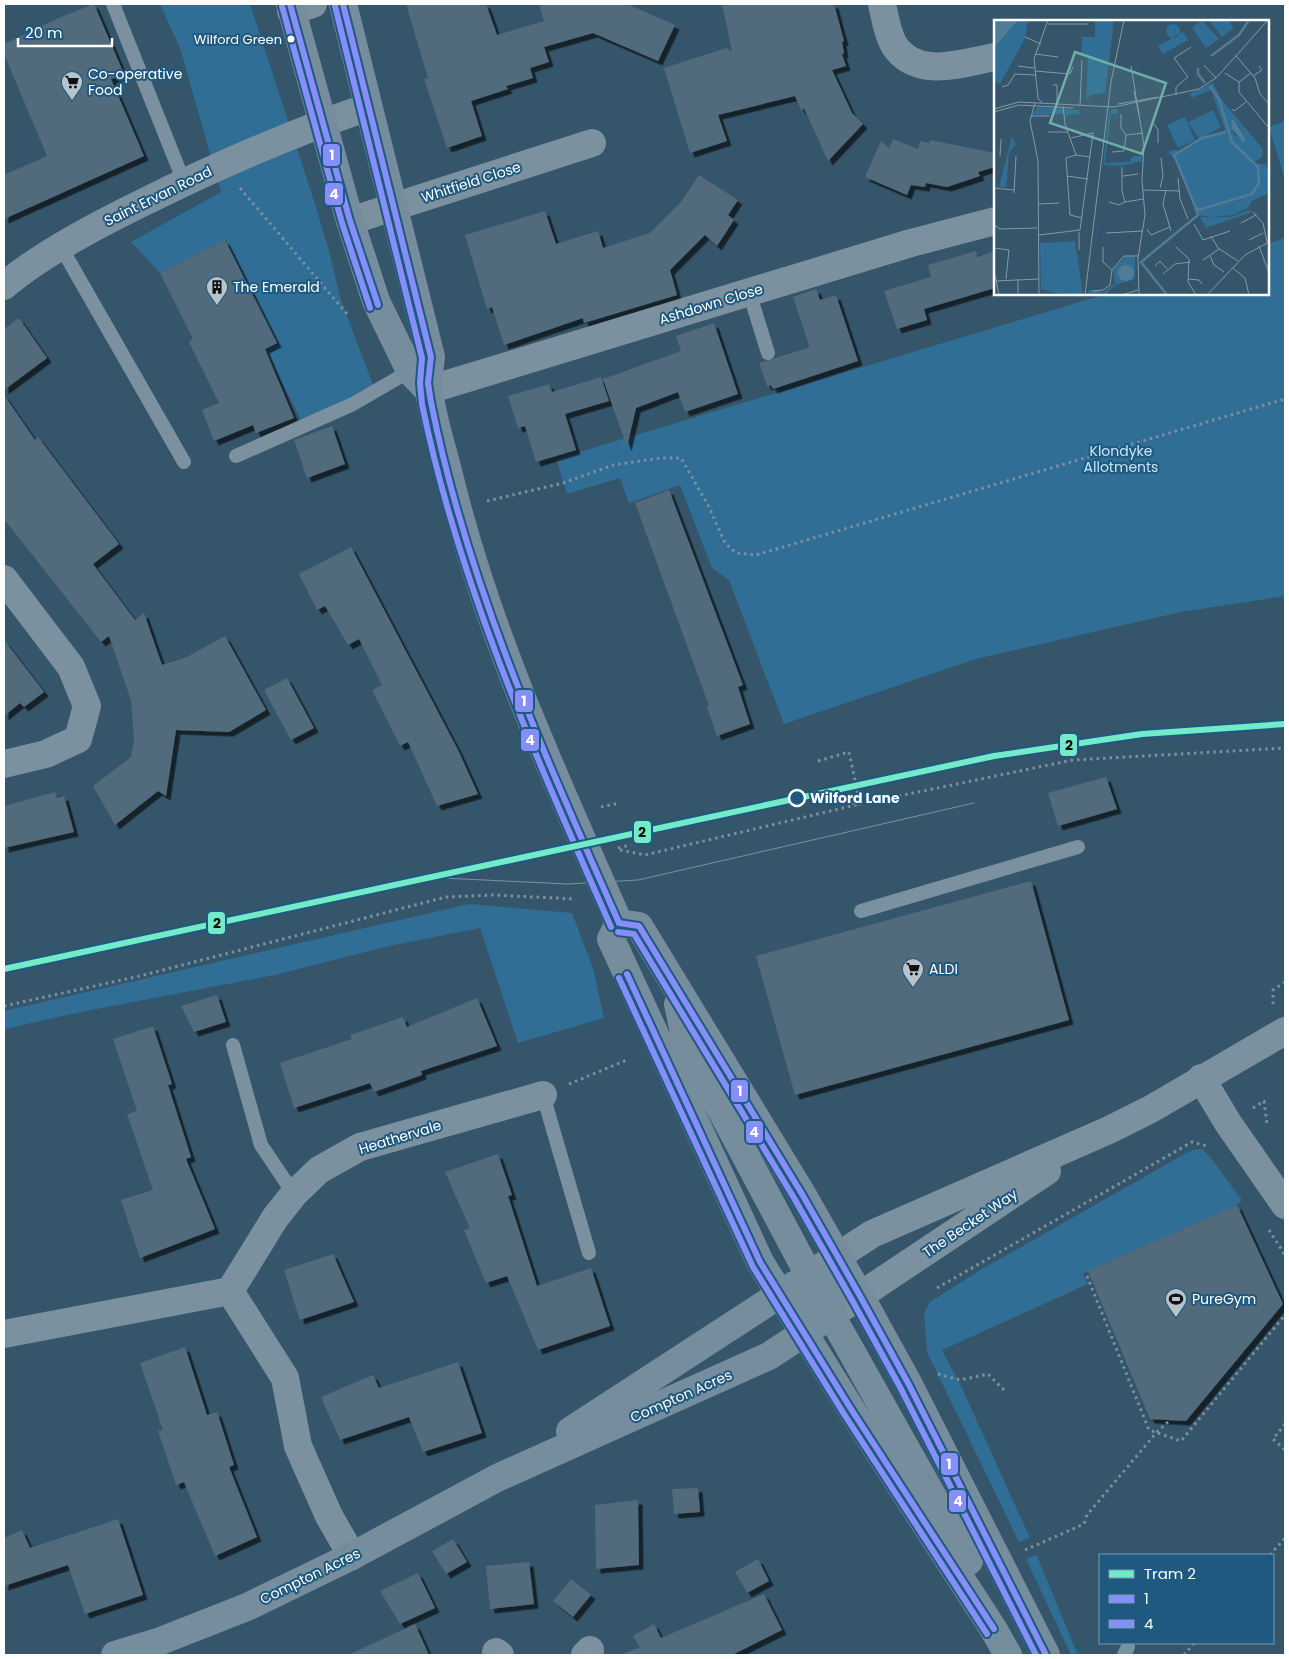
<svg xmlns="http://www.w3.org/2000/svg" width="1289" height="1659" font-family="Poppins,sans-serif">
<style>
.green{fill:#306e95}
.building{fill:#516a7b;filter:url(#shadow)}
.lines{fill:none;stroke-linecap:round;stroke-linejoin:round}
.path{stroke:#7b91a0;stroke-width:3;stroke-dasharray:2.5 4;stroke-linecap:butt}
.lane{stroke:#7b91a0;stroke-width:14}
.street{stroke:#7b91a0;stroke-width:28}
.secondary{stroke:#768d9d;stroke-width:28}
.tram{stroke:#7c91a0;stroke-width:1}
.bus-1-casing{stroke:#1f5980;stroke-width:10}
.bus-2-casing{stroke:#1f5980;stroke-width:10}
.bus-1{stroke:#868ef9;stroke-width:6}
.bus-2{stroke:#868ef9;stroke-width:6}
.tram-1-casing{stroke:#1f5980;stroke-width:10}
.tram-1{stroke:#73ebc9;stroke-width:6}
.bus-dot{fill:#fff;stroke:#1f5980;stroke-width:2}
.stop-dot{fill:#1f5980;stroke:#fff;stroke-width:2.5}
.labels{text-anchor:middle;dominant-baseline:central;stroke-width:4;stroke-linejoin:round;paint-order:stroke}
.bus-label{font-size:13px;fill:#fff;stroke:#1f5980;text-anchor:end}
.poi-label{font-size:14px;fill:#fff;stroke:#1f5980;text-anchor:start}
.street-label{font-size:14px;fill:#fff;stroke:#1f5980}
.park-label{font-size:14px;fill:#c8e5f6;stroke:#1f5980}
.stop-label{font-size:14px;font-weight:bold;fill:#fff;stroke:#1f5980;text-anchor:start}
.inset-river{fill:none;stroke:#517b96;stroke-width:2.5}
.inset-road{fill:none;stroke:#8699a6;stroke-width:1}
.view{fill:#6fada8;fill-opacity:0.15;stroke:#6fada8;stroke-width:2.5}
.inset-edge{fill:none;stroke:#fff;stroke-width:2.5}
.line-badge{stroke:#1f5980;stroke-width:2}
.badge-label{font-size:14px;text-anchor:middle;font-weight:bold;fill:#fff}
.pale-badge-label{font-size:14px;text-anchor:middle;font-weight:bold;fill:#111}
</style>
<defs>
<filter id="shadow"><feDropShadow dx="4.5" dy="4.5" stdDeviation="0" flood-color="#0009"/></filter>
</defs>
<rect width="100%" height="100%" fill="#35556a"/>
<g class="green">
<path d="M160 4H250L316 207 329 251 340 297 376 393 303 424 265 349 277 343 226 240 160 273 131 242 221 192 180 48Z"/>
<path d="M1285 121V180L1269 127Z"/>
<path d="M1285 238V596L1181 612 976 659 784 724 729 580 712 568 680 485 629 503 620 478 567 494 556 459 1106 294H1268V244Z"/>
<path d="M469 904 572 913 593 968 604 1018 518 1043 480 928 389 946 275 975 81 1012 4 1029V1011Z"/>
<path d="M1202 1149 1210 1157 1242 1200 1237 1205 1088 1271 1083 1274 1088 1284 942 1350 962 1388 1030 1538 1019 1542 927 1352 924 1313 930 1302 982 1269 1174 1160 1192 1150Z"/>
<path d="M1037 1555 1039 1561 1078 1655H1071L1026 1559Z"/>
</g>
<g class="building">
<path d="M94 4 124 74 111 79 144 156 4 219V175L47 156 4 54V44L61 17Z"/>
<path d="M406 4H486L497 35 544 21 539 4H627L675 25 658 61 593 33 544 47 549 62 530 68 533 78 506 86 508 89 471 101 482 136 447 148 424 79 428 78Z"/>
<path d="M722 4H834L844 41 842 42 844 53 842 54 846 66 832 70 852 113 863 124 828 161 804 108 801 110 795 96 718 115 727 141 690 153 664 68 726 48 732 51Z"/>
<path d="M893 139 918 149 920 141 929 143 930 140 995 153V167L978 172 980 176 947 187 926 183 925 187 911 185 907 195 865 177 881 141 889 148Z"/>
<path d="M699 175 738 200 728 215 734 220 717 246 705 235 670 270 677 295 584 323 583 318 504 345 492 307 487 309 465 235 545 211 556 244 598 231 603 248 650 233 681 202Z"/>
<path d="M225 240 277 343 265 349 294 418 256 433 253 425 214 441 202 410 219 403 189 342 193 339 160 273Z"/>
<path d="M976 251 977 257 995 251V288L924 309 927 320 897 329 884 291 931 277 928 265Z"/>
<path d="M816 289 820 300 836 295 858 361 773 389 771 385 767 386 759 363 808 348 809 345 793 297Z"/>
<path d="M19 318 47 358 4 390V329Z"/>
<path d="M714 323 738 394 685 412 678 392 636 408 627 447 603 379 681 351 676 336Z"/>
<path d="M601 377 609 401 565 414 576 450 536 462 525 426 518 428 508 396 549 384 552 392Z"/>
<path d="M4 395 35 440 38 437 119 544 93 564 135 620 144 613 162 665 187 657 225 636 266 710 229 732 176 730 166 796 158 791 115 825 93 786 131 757 134 740 131 700 109 636 101 642 4 519Z"/>
<path d="M332 426 345 464 307 478 294 440Z"/>
<path d="M669 490 743 685 738 687 750 724 717 736 707 707 709 706 635 503Z"/>
<path d="M351 547 458 750 478 794 437 806 408 742 400 746 372 690 382 685 359 639 348 645 325 606 317 610 299 574Z"/>
<path d="M4 640 44 692 24 707 20 703 4 716Z"/>
<path d="M287 678 314 728 291 740 264 690Z"/>
<path d="M1106 777 1117 809 1058 826 1048 793Z"/>
<path d="M55 792 57 798 64 796 74 832 4 848V806Z"/>
<path d="M1031 881 1069 1020 795 1095 756 956Z"/>
<path d="M217 995 226 1022 194 1032 181 1006Z"/>
<path d="M477 998 497 1046 421 1071 422 1075 374 1092 370 1083 294 1108 280 1063 352 1039 350 1035 403 1017 407 1027Z"/>
<path d="M153 1026 172 1084 168 1085 191 1157 186 1159 215 1229 140 1258 121 1200 153 1190 127 1114 137 1111 113 1039Z"/>
<path d="M498 1154 512 1195 508 1196 537 1286 591 1268 610 1326 538 1350 507 1276 486 1283 464 1230 470 1228 445 1172Z"/>
<path d="M1237 1205 1283 1304 1186 1421 1150 1419 1088 1271Z"/>
<path d="M333 1254 354 1302 300 1320 284 1270Z"/>
<path d="M185 1347 207 1415 217 1412 234 1465 229 1467 257 1537 215 1556 184 1482 176 1485 158 1431 163 1430 140 1363Z"/>
<path d="M458 1362 482 1433 423 1452 409 1417 340 1440 321 1397 373 1375 379 1388Z"/>
<path d="M698 1488 700 1512 674 1514 672 1489Z"/>
<path d="M638 1500 639 1565 596 1569 595 1505Z"/>
<path d="M118 1519 143 1595 85 1614 68 1565 4 1586V1538L22 1530 30 1548Z"/>
<path d="M453 1539 467 1562 446 1574 432 1551Z"/>
<path d="M758 1559 769 1581 747 1593 735 1572Z"/>
<path d="M529 1562 534 1604 490 1609 486 1566Z"/>
<path d="M418 1573 435 1608 400 1624 380 1591Z"/>
<path d="M571 1579 591 1595 573 1617 553 1601Z"/>
<path d="M764 1594 782 1630 732 1655H620L640 1647 633 1636 654 1624 661 1638Z"/>
<path d="M415 1624 429 1655H348Z"/>
</g>
<g class="lines">
<g class="path">
<path d="M240 188 348 315"/>
<path d="M487 501 563 483 613 465 661 458H681L709 507 725 543 736 553 756 555 1285 399"/>
<path d="M818 761 849 752 860 804 829 800"/>
<path d="M601 807 620 803"/>
<path d="M618 848 631 845"/>
<path d="M620 850 645 855 860 804 1073 760 1285 748"/>
<path d="M1273 1004V990L1285 982"/>
<path d="M4 1006 140 976 446 897 494 895 575 899"/>
<path d="M569 1084 627 1060"/>
<path d="M1253 1108 1264 1101 1267 1124"/>
<path d="M1269 1230 1285 1255"/>
<path d="M1087 1276 1149 1430 1181 1441 1285 1315"/>
<path d="M937 1288 1192 1142 1207 1146"/>
<path d="M938 1374 960 1380 988 1374 1006 1392"/>
<path d="M1285 1424 1273 1439 1285 1450"/>
<path d="M1025 1550 1084 1524 1087 1515 1156 1433 1171 1419"/>
<path d="M1270 1555 1285 1538"/>
<path d="M1184 1655 1194 1643"/>
</g>
<g class="lane">
<path d="M113 4 184 182"/>
<path d="M61 247 184 462"/>
<path d="M749 292 768 353"/>
<path d="M236 456 353 404 410 371"/>
<path d="M861 911 1078 847"/>
<path d="M233 1045 261 1145 294 1194"/>
<path d="M543 1095 589 1253"/>
<path d="M1124 1655 1128 1647"/>
</g>
<g class="street">
<path d="M882 4C885 17 887 33 894 45 917 80 962 63 995 57"/>
<path d="M291 11 313 4"/>
<path d="M350 221 592 143"/>
<path d="M4 286C41 254 97 225 140 204 214 167 290 134 368 107"/>
<path d="M428 390 911 243 995 221"/>
<path d="M4 579 71 667 87 706 78 739 46 754 4 764"/>
<path d="M1201 1078 1228 1123 1285 1205"/>
<path d="M809 1275 872 1234 1109 1130 1151 1109 1285 1031"/>
<path d="M831 1315 1047 1171"/>
<path d="M4 1334 230 1291"/>
<path d="M352 1556 329 1516 298 1446 285 1378 230 1291 275 1218 294 1194 319 1170 360 1147 543 1095"/>
<path d="M496 1652 500 1655"/>
<path d="M585 1655 590 1650"/>
</g>
<g class="secondary">
<path d="M290 4 350 221 376 301 410 371 428 390"/>
<path d="M343 4 431 357C430 368 427 381 429 391 433 421 443 450 450 479 488 634 555 778 619 923"/>
<path d="M619 923 639 926 802 1194 860 1296 908 1383 1046 1655"/>
<path d="M619 923 611 939 760 1262 851 1409 994 1630 1008 1655"/>
<path d="M678 1004 687 1046 809 1275 804 1333"/>
<path d="M838 1256 831 1315 969 1561"/>
<path d="M570 1431 796 1284"/>
<path d="M115 1655 158 1642 247 1607 352 1556 497 1478 769 1356 831 1315"/>
</g>
<path class="tram" d="M396 884 442 878 568 884 638 880 974 803"/>
<g class="bus-1-casing">
<g id="bus-1">
<path d="M290 4 350 221 378 305"/>
<path d="M343 4 431 357 428 383 431 402C467 584 544 754 619 923"/>
<path d="M619 923 639 926 802 1194 860 1296 908 1383 1046 1655"/>
<path d="M627 974 760 1262 851 1409 994 1629"/>
</g>
</g>
<g class="bus-2-casing">
<g id="bus-2">
<path d="M282 6 342 223 370 308"/>
<path d="M335 6 422 358 420 383 422 404C459 586 536 757 611 927"/>
<path d="M618 932 634 934 794 1198 852 1300 900 1387 1036 1655"/>
<path d="M619 978 753 1267 844 1414 987 1634"/>
</g>
</g>
<use href="#bus-1" class="bus-1"/>
<use href="#bus-2" class="bus-2"/>
<g class="tram-1-casing">
<path id="tram-1" d="M4 969 994 756 1142 734 1285 724"/>
</g>
<use href="#tram-1" class="tram-1"/>
</g>
<defs>
<g id="supermarket-pin" transform="scale(1.125)"><path d="M0 17L-7.5 6A9.5 9.5 0 1 1 7.5 6Z" fill="#b8c4cb" stroke="#1f5980"/><path d="M-6-5.5h2.5l.6 2H6L4.5 2H-2.5L-4.4-4H-6ZM-1.5 3.2a1.3 1.3 0 1 0 .1 0ZM3 3.2a1.3 1.3 0 1 0 .1 0Z" fill="#111"/></g>
<g id="building-pin" transform="scale(1.125)"><path d="M0 17L-7.5 6A9.5 9.5 0 1 1 7.5 6Z" fill="#b8c4cb" stroke="#1f5980"/><path d="M-4-6H4V6H1V3H-1V6H-4ZM-2.5-4.3h1.7v1.8h-1.7ZM.8-4.3h1.7v1.8H.8ZM-2.5-1h1.7V.8h-1.7ZM.8-1h1.7V.8H.8Z" fill="#111"/></g>
<g id="stadium-pin" transform="scale(1.125)"><path d="M0 17L-7.5 6A9.5 9.5 0 1 1 7.5 6Z" fill="#b8c4cb" stroke="#1f5980"/><path d="M0-5a6.5 5 0 1 0 0 10a6.5 5 0 1 0 0-10ZM-3.5-1.8h7v3.6h-7Z" fill="#111"/></g>
</defs>
<g fill-rule="evenodd">
<use href="#supermarket-pin" x="72" y="82"/>
<use href="#building-pin" x="217" y="287"/>
<use href="#supermarket-pin" x="913" y="969"/>
<use href="#stadium-pin" x="1176" y="1299"/>
</g>
<circle class="bus-dot" cx="291" cy="39" r="4.5"/>
<circle class="stop-dot" cx="797" cy="798" r="8"/>
<g class="labels">
<g class="bus-label">
<text x="282" y="39">Wilford Green</text>
</g>
<g class="poi-label">
<text x="88" y="74">Co-operative<tspan x="88" dy="16">Food</tspan></text>
<text x="233" y="287">The Emerald</text>
<text x="929" y="969">ALDI</text>
<text x="1192" y="1299">PureGym</text>
</g>
<g class="street-label">
<text transform="translate(471 182) rotate(-18)">Whitfield Close</text>
<text transform="translate(158 196) rotate(-26)">Saint Ervan Road</text>
<text transform="translate(711 304) rotate(-17)">Ashdown Close</text>
<text transform="translate(400 1137) rotate(-17)">Heathervale</text>
<text transform="translate(970 1223) rotate(-34)">The Becket Way</text>
<text transform="translate(681 1396) rotate(-24)">Compton Acres</text>
<text transform="translate(310 1576) rotate(-26)">Compton Acres</text>
</g>
<g class="park-label">
<text x="1121" y="451">Klondyke<tspan x="1121" dy="16">Allotments</tspan></text>
</g>
<g class="stop-label">
<text x="810" y="798">Wilford Lane</text>
</g>
</g>
<g transform="translate(994 20)">
<rect width="275" height="275" fill="#35556a"/>
<path d="M24 0H34L31 18 6 64 2 62 0 66V28ZM101 0H120L111 73 96 75 92 81 94 36 87 35 88 23V17H101ZM208 0 225 19 212 28 198 8ZM215 0H234L240 8 228 17ZM172 11a7 7 0 1 1 14 0a7 7 0 1 1-14 0ZM189 12 194 20 169 34 164 26ZM219 63 227 79 269 129 268 137 259 143 271 144 275 150V173L258 181 254 188 239 195 219 197 204 195 181 140 174 132 183 129 184 132 205 119 194 102 219 90 227 107 209 117 231 110 217 70 197 78 196 73ZM237 101H242L252 120 240 115ZM44 87 85 90 86 94 74 95 72 100 71 94 38 95ZM118 89H124V94H117L111 143 135 142 139 136H148V141L127 146 109 145 115 94ZM191 97 201 120 184 128 173 105ZM18 116 22 124 15 133 12 167H5ZM112 145 95 270 108 271 105 275H94ZM255 190 258 192 212 208 206 197H237ZM81 221 89 275H69L47 269 46 223ZM132 236 141 237V259L121 265 111 275H106L121 263 119 250Z" fill="#306e95" fill-rule="evenodd"/>
<path d="M0 0H24L0 28ZM240 99 252 120 250 123 238 109 237 101ZM124 253a8 8 0 1 1 16 0a8 8 0 1 1-16 0Z" fill="#517b96"/>
<path class="inset-river" d="M217 36 245 15 255 0M204 48V54L211 63M201 186 180 135 208 118 232 112M173 275 147 242 204 195 201 187 204 190 258 174 265 163 264 147 238 122 225 79 216 66"/>
<path class="inset-road" d="M54 4H94M31 17 47 24M41 34 64 37M242 36 261 58 266 74 275 84M210 45 222 58M24 46 40 48M137 46 150 125 148 160 151 195 144 238 145 275M41 51 76 54 79 47M231 53 245 62M257 53 245 62V72L275 108M259 56 268 50 265 46M59 65H63V84M8 67 14 65 21 54 41 55M140 71 145 95M182 75V67L194 57 180 38 197 27M41 83 36 101 44 141 45 275M48 83 44 78 40 39 54 0M124 84 164 77M69 86 71 104 82 135M86 86 88 40M0 89 25 82 120 87 205 69 222 58 274 0M238 89 240 91 252 82M0 92 25 85 79 88M127 94V108L132 115 149 113M38 96H56M159 102 164 110V123M54 112H74M118 132 130 131 132 115M6 136 7 119M128 147V171L131 182 149 179M73 156 94 159M129 156 144 154M184 158 186 179 194 199M0 168 20 170M166 168 169 156 167 138M149 170 186 171M172 170 169 184 177 211M20 173 22 136M115 182 125 185 131 182M45 184 65 183M259 192 269 203 273 222M88 198 76 195 72 138 82 135 96 137M247 203 262 195M200 204 209 220 236 211M0 205 6 209 43 208M153 209 157 215 176 207M85 212V230M112 213 149 211M45 215 86 210 99 113 77 118M217 216 224 228 244 241M255 220 269 213M265 226 275 253M109 227V242L118 250M182 227 195 239 194 262 202 275M0 228 15 230 12 259M216 236 220 245 230 252M209 240 225 229M161 246 166 241 173 249M239 248 251 258 255 275M0 250 5 275M169 254 181 244 196 242M24 259V275M194 259 205 260 208 264M2 261 45 259M98 271 109 270 116 265 118 250 130 236H144M91 275 117 62 130 0M128 275 144 270M213 275 251 235 275 222"/>
<path class="view" d="M81 32 172 63 148 134 56 103Z"/>
<rect width="275" height="275" class="inset-edge"/>
</g>
<g class="line-badge">
<rect x="322" y="143" width="19" height="24" rx="5" fill="#868ef9"/>
<rect x="324" y="182" width="20" height="24" rx="5" fill="#868ef9"/>
<rect x="514" y="689" width="20" height="24" rx="5" fill="#868ef9"/>
<rect x="520" y="728" width="20" height="24" rx="5" fill="#868ef9"/>
<rect x="1059" y="733" width="19" height="24" rx="5" fill="#73ebc9"/>
<rect x="633" y="820" width="19" height="24" rx="5" fill="#73ebc9"/>
<rect x="207" y="911" width="19" height="24" rx="5" fill="#73ebc9"/>
<rect x="730" y="1079" width="19" height="24" rx="5" fill="#868ef9"/>
<rect x="745" y="1120" width="19" height="24" rx="5" fill="#868ef9"/>
<rect x="940" y="1452" width="19" height="24" rx="5" fill="#868ef9"/>
<rect x="948" y="1489" width="19" height="24" rx="5" fill="#868ef9"/>
</g>
<g class="badge-label">
<text x="332" y="160">1</text>
<text x="334" y="199">4</text>
<text x="524" y="706">1</text>
<text x="530" y="745">4</text>
<text x="740" y="1096">1</text>
<text x="754" y="1137">4</text>
<text x="949" y="1469">1</text>
<text x="958" y="1506">4</text>
</g>
<g class="pale-badge-label">
<text x="1069" y="750">2</text>
<text x="642" y="837">2</text>
<text x="217" y="928">2</text>
</g>
<rect width="1289" height="1659" fill="none" stroke="#ffffff" stroke-width="10"/>
<rect x="1099" y="1554" width="175" height="90" fill="#1f5980" stroke="#799bb3"/>
<rect x="1109" y="1570" width="25" height="8" fill="#73ebc9" stroke="#799bb3"/>
<text x="1144" y="1579" font-size="15" fill="#ffffff">Tram 2</text>
<rect x="1109" y="1595" width="25" height="8" fill="#868ef9" stroke="#799bb3"/>
<text x="1144" y="1604" font-size="15" fill="#ffffff">1</text>
<rect x="1109" y="1620" width="25" height="8" fill="#868ef9" stroke="#799bb3"/>
<text x="1144" y="1629" font-size="15" fill="#ffffff">4</text>
<path d="M18 38v8h94v-8" fill="none" stroke="#ffffff" stroke-width="2.5"/>
<text x="25" y="38" font-size="15" fill="#ffffff" stroke="#1f5980" stroke-width="4" paint-order="stroke">20 m</text>
</svg>
